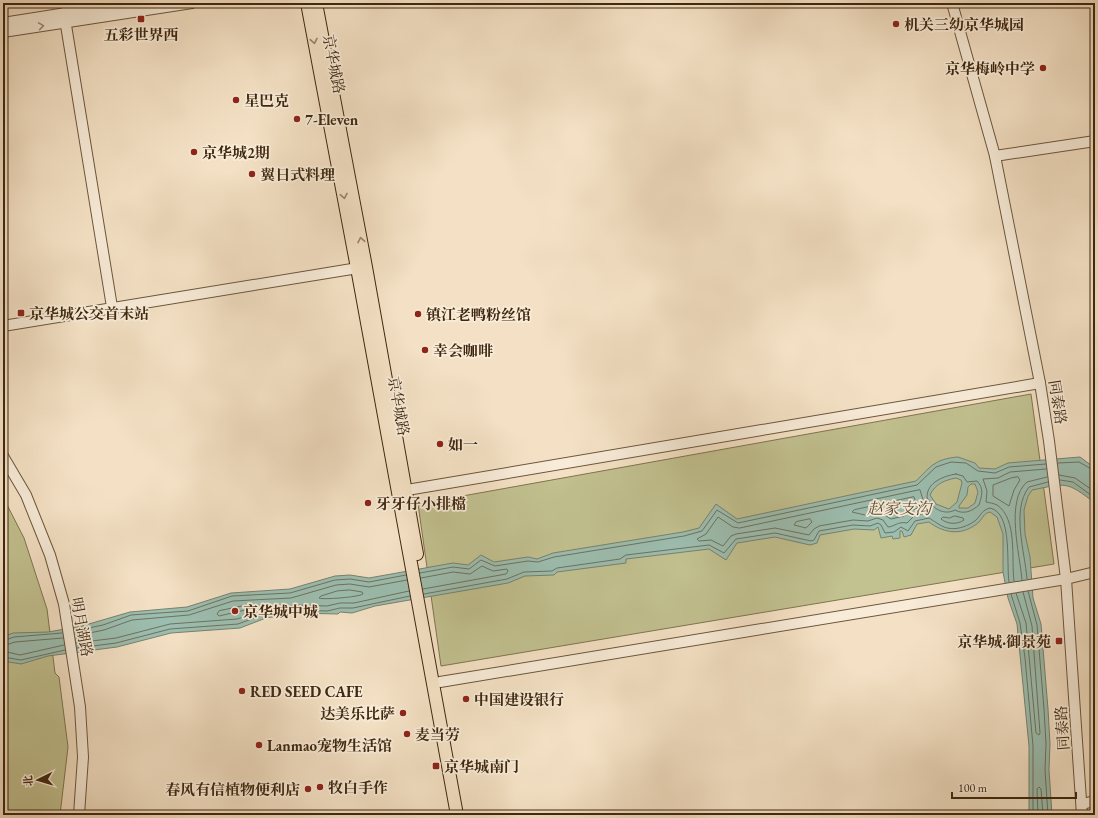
<svg xmlns="http://www.w3.org/2000/svg" width="1098" height="818" font-family="'EB Garamond','Noto Serif SC',serif">
<style>
.green{fill:#c2c190;stroke:#807450}
.water{fill:#9cbeb0;stroke:#778270;fill-rule:evenodd}
.lines{fill:none;stroke-linecap:round;stroke-linejoin:round}
.shore{stroke:#6e7260;stroke-width:1}
.minor-casing{stroke:#6c563c;stroke-width:12}
.major-casing{stroke:#3f270f;stroke-width:14}
.minor{stroke:#f8ecd9;stroke-width:10}
.major{stroke:#f4e1c5;stroke-width:12}
.oneway{stroke:#9c8a74}
.oneway2{stroke:#9a846a}
.poi-dot{fill:#8f2418;stroke:#f8ecd9;stroke-width:1.5}
.labels{text-anchor:middle;dominant-baseline:central;stroke-width:3.5;stroke-linejoin:round;paint-order:stroke}
.poi-label{font-size:15px;font-weight:bold;fill:#3f270f;stroke:#f8ecd9;text-anchor:start}
.street-label{font-size:15px;fill:#3f270f;stroke:#f8ecd9}
.water-label{font-size:16px;font-style:italic;fill:#564d37;stroke:#f8ecd9}
</style>
<rect width="100%" height="100%" fill="#f4e1c5"/>
<filter id="stains"><feTurbulence type="fractalNoise" baseFrequency=".005" numOctaves="4"/><feColorMatrix values="0 0 0 0 .2 0 0 0 0 .09 0 0 0 0 .02 0 0 0 .5 -.17"/></filter>
<radialGradient id="worn" r=".72"><stop offset=".6" stop-color="#630" stop-opacity="0"/><stop offset="1" stop-color="#630" stop-opacity=".3"/></radialGradient>
<g class="green">
<path d="M1031 394 1054 564 441 666 418 504Z"/>
<path d="M3 497 24 538 47 609 55 673 59 677 68 747 60 815H3Z"/>
</g>
<path class="water" d="M958 457 975 463 979 468 995 469 1008 463 1080 457 1095 468V503C1066 481 1067 483 1032 490L1028 496 1024 510 1025 534 1030 557 1033 598 1041 624 1048 709 1050 744 1049 770 1052 815H1029V746L1017 624 1008 598 1003 572V534L997 517 990 512C984 513 983 518 979 522 963 536 945 534 929 522L917 524 911 535 904 537 902 531H900V538L893 539 892 536 881 538 878 527 874 530 854 529 820 535 817 543 810 545 775 537 737 543 726 560 709 549 626 559V563L557 572 554 575 525 576 508 583 375 606 352 613 340 612 338 614 297 613 266 618 240 628 171 633 117 647 48 656 21 664 3 661V637L13 633 48 632 82 626 130 612 187 607 231 593 290 589 335 576 350 575 369 578 453 563 468 565 481 555 494 562 528 557 537 559 553 553 683 532 699 528 716 504 737 519 916 481C931 466 935 459 958 457ZM956 478 961 480 962 483 957 502 949 509 936 504 930 495C935 484 945 480 956 478ZM971 484H975L978 492 975 503 968 508H959V506L967 495 968 487Z"/>
<g class="lines">
<g class="shore">
<path d="M1058 463 1079 462 1095 471"/>
<path d="M956 474 963 476 967 482 977 481C984 488 982 496 979 505 972 511 964 515 955 510 944 516 931 508 927 497 927 482 944 476 956 474Z"/>
<path d="M1059 475 1075 478 1095 492"/>
<path d="M1018 477 1020 480 1014 490 1009 506 993 496V485L1011 478Z"/>
<path d="M1060 480 1073 482 1095 498"/>
<path d="M920 490 924 503 929 512 914 516 907 523C898 521 894 527 888 527L883 520 877 518 868 521 853 520 819 526 814 529 809 535 775 528 736 534 731 536 723 546 711 540 699 541 697 539 706 534 718 517 733 527 739 528Z"/>
<path d="M914 497 918 508 910 511 904 516 891 519 880 512 865 515 852 512 854 510Z"/>
<path d="M955 516 963 518 964 520C957 525 947 524 941 519L943 517 949 518Z"/>
<path d="M810 519 812 522 806 528 794 525 796 522Z"/>
<path d="M420 573 453 567 469 569 481 560 495 566 528 561 538 562 554 557 684 536 702 531 717 510 738 523 917 485 936 467 951 462 966 463 978 471 995 473 1009 467 1046 464"/>
<path d="M421 578 453 572 470 574 482 566 493 571 507 569 508 571 506 574 423 589"/>
<path d="M1027 579C1025 552 1011 510 1029 487L1048 482"/>
<path d="M1022 580C1020 554 1005 501 1027 482L1047 477"/>
<path d="M1014 581C1011 560 1018 519 997 505 993 503 990 503 986 502L987 491 983 479 998 478 1010 472 1046 469"/>
<path d="M350 590 362 592 363 594C359 597 323 600 319 598L321 596 337 591Z"/>
<path d="M1028 591 1037 625 1044 709 1046 744 1045 770 1048 815"/>
<path d="M1016 593 1026 623 1036 733 1039 735 1040 733 1032 626 1023 592"/>
<path d="M424 594 507 579 524 572 552 571 557 568 620 559 626 555 709 545 724 553 736 539 775 533 811 541 814 540 819 531 853 525 870 526 878 523 881 525 885 533 894 532 901 527 908 531 915 521 929 518C933 520 936 523 940 525 951 532 966 528 976 520 981 515 982 510 990 508 1013 513 1006 564 1009 582"/>
<path d="M1011 594 1020 623 1025 658 1033 746V815"/>
<path d="M244 606 245 610 219 616 217 614 219 611Z"/>
<path d="M74 631 103 625 131 615 188 611 232 596 290 593 335 580 350 579 369 582 406 575"/>
<path d="M75 636 104 630 132 620 189 615 233 601 291 598 336 585 350 584 369 587 407 580"/>
<path d="M3 641 14 637 62 633"/>
<path d="M76 643 116 638 170 624 237 619 264 610 295 605 327 606 340 603H354L409 591"/>
<path d="M3 646 15 642 63 638"/>
<path d="M77 648 116 643 170 629 238 624 265 614 296 610 327 611 340 608H353L410 596"/>
<path d="M3 651 20 655 64 645"/>
<path d="M3 657 21 660 65 650"/>
<path d="M1038 815 1037 789 1039 787 1041 789 1043 815"/>
</g>
<g class="minor-casing">
<g id="minor">
<path d="M952 3 995 156 1040 383 1049 441 1066 579 1082 815"/>
<path d="M64 13 112 307"/>
<path d="M3 23 129 3"/>
<path d="M3 32 192 3"/>
<path d="M995 156 1095 141"/>
<path d="M3 326 364 267"/>
<path d="M3 456 26 495 50 555 64 604 80 707 83 757 79 815"/>
<path d="M407 490 1040 383"/>
<path d="M440 682 1066 579 1095 572"/>
<path d="M1082 804 1095 801"/>
</g>
</g>
<g class="major-casing">
<g id="major">
<path d="M307 3 357 268 457 815"/>
<path d="M316 3 366 267 417 554"/>
</g>
</g>
<use href="#minor" class="minor"/>
<use href="#major" class="major"/>
</g>
<defs><path id="oneway-chevron" d="M-2-3.5L2.5 0L-2 3.5" fill="none" stroke-width="1.6" stroke-linecap="round" stroke-linejoin="round"/></defs>
<use class="oneway" href="#oneway-chevron" transform="translate(41 26) rotate(-9)"/>
<g class="oneway2">
<use href="#oneway-chevron" transform="translate(314 41) rotate(79)"/>
<use href="#oneway-chevron" transform="translate(344 196) rotate(79)"/>
<use href="#oneway-chevron" transform="translate(361 240) rotate(-101)"/>
</g>
<g class="poi-dot">
<rect x="137" y="15" width="8" height="8" rx="2"/>
<circle cx="896" cy="24" r="4"/>
<circle cx="1043" cy="68" r="4"/>
<circle cx="236" cy="100" r="4"/>
<circle cx="297" cy="119" r="4"/>
<circle cx="194" cy="152" r="4"/>
<circle cx="252" cy="174" r="4"/>
<rect x="17" y="309" width="8" height="8" rx="2"/>
<circle cx="418" cy="314" r="4"/>
<circle cx="425" cy="350" r="4"/>
<circle cx="440" cy="444" r="4"/>
<circle cx="368" cy="503" r="4"/>
<circle cx="235" cy="611" r="4"/>
<rect x="1055" y="637" width="8" height="8" rx="2"/>
<circle cx="242" cy="691" r="4"/>
<circle cx="466" cy="699" r="4"/>
<circle cx="403" cy="713" r="4"/>
<circle cx="407" cy="734" r="4"/>
<circle cx="259" cy="745" r="4"/>
<rect x="432" y="762" width="8" height="8" rx="2"/>
<circle cx="320" cy="787" r="4"/>
<circle cx="308" cy="789" r="4"/>
</g>
<g class="labels">
<g class="poi-label">
<text x="904" y="24">机关三幼京华城园</text>
<text x="141" y="34" text-anchor="middle">五彩世界西</text>
<text x="1035" y="68" text-anchor="end">京华梅岭中学</text>
<text x="244" y="100">星巴克</text>
<text x="305" y="119">7-Eleven</text>
<text x="202" y="152">京华城2期</text>
<text x="260" y="174">翼日式料理</text>
<text x="29" y="313">京华城公交首末站</text>
<text x="426" y="314">镇江老鸭粉丝馆</text>
<text x="433" y="350">幸会咖啡</text>
<text x="448" y="444">如一</text>
<text x="376" y="503">牙牙仔小排檔</text>
<text x="243" y="611">京华城中城</text>
<text x="1051" y="641" text-anchor="end">京华城·御景苑</text>
<text x="250" y="691">RED SEED CAFE</text>
<text x="474" y="699">中国建设银行</text>
<text x="395" y="713" text-anchor="end">达美乐比萨</text>
<text x="415" y="734">麦当劳</text>
<text x="267" y="745">Lanmao宠物生活馆</text>
<text x="444" y="766">京华城南门</text>
<text x="328" y="787">牧白手作</text>
<text x="300" y="789" text-anchor="end">春风有信植物便利店</text>
</g>
<g class="street-label">
<text transform="translate(334 64) rotate(79)">京华城路</text>
<text transform="translate(1058 402) rotate(81)">同泰路</text>
<text transform="translate(399 406) rotate(80)">京华城路</text>
<text transform="translate(82 627) rotate(79)">明月湖路</text>
<text transform="translate(1062 728) rotate(-94)">同泰路</text>
</g>
<g class="water-label">
<text x="899" y="508">赵家支沟</text>
</g>
</g>
<rect width="1098" height="818" fill="none" stroke="#f4e1c5" stroke-width="16"/>
<rect x="4" y="4" width="1090" height="810" fill="none" stroke="#3f270f" stroke-width="2"/>
<rect x="8" y="8" width="1082" height="802" fill="none" stroke="#3f270f"/>
<g transform="translate(38 780) rotate(265)" stroke="#f8ecd9" stroke-width="3" paint-order="stroke">
<path d="M0-3L7 15L0 10L-7 15Z" fill="#3f270f"/>
<text y="-6" font-size="11" font-weight="bold" text-anchor="middle" fill="#3f270f">北</text>
</g>
<path d="M952 792v6h124v-6" fill="none" stroke="#3f270f" stroke-width="2"/>
<text x="958" y="792" font-size="12" fill="#3f270f" stroke="#f8ecd9" stroke-width="3" paint-order="stroke">100 m</text>
<rect width="100%" height="100%" filter="url(#stains)"/>
<rect width="100%" height="100%" fill="url(#worn)"/>
</svg>
